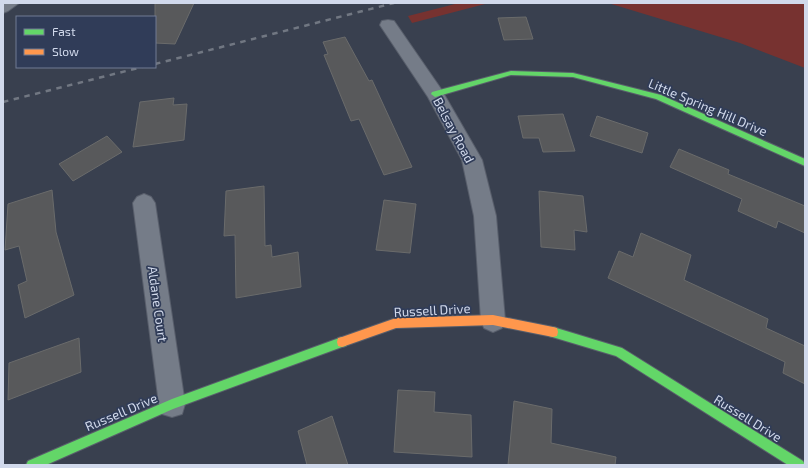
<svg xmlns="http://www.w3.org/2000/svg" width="808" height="468" font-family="'Exo 2',sans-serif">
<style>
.green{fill:#773230}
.building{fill:#58595b;stroke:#6a6b6b}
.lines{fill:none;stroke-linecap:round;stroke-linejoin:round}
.street-casing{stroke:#585e6b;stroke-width:2}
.fast-casing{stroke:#585e6b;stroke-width:2}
.slow-casing{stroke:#585e6b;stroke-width:2}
.street{fill:#757c88;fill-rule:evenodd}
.fast{fill:#63d668;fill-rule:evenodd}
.slow{fill:#ff974d;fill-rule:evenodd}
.rail{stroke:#717782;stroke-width:2.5;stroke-dasharray:5.5 5.5;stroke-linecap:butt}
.labels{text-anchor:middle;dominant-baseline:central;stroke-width:3.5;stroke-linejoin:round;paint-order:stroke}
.street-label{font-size:13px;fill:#d1d9eb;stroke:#303c58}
</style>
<rect width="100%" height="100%" fill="#39404f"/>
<g class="green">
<path d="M459 3H489L412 23 408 16Z"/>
<path d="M608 3H805V68L740 43Z"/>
</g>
<g class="building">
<path d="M155 3H194L175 44 155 43Z"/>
<path d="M526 17 533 39 504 40 498 18Z"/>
<path d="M345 37 369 81 372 80 412 167 384 175 359 119 351 121 324 55 328 54 323 42Z"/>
<path d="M174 98 173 105 187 104 184 140 133 147 140 102Z"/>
<path d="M563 114 575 151 543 152 539 138H523L518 116Z"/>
<path d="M597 116 648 133 642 153 590 136Z"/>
<path d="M107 136 122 152 73 181 59 164Z"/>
<path d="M679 149 729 170 728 174 805 206V233L778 221 776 228 738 211 742 199 670 167Z"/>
<path d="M264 186 265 246 271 245 272 257 298 252 301 287 236 298 235 235 224 236 226 191Z"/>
<path d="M52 190 56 232 74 295 25 318 18 285 27 281 19 246 5 250 8 204Z"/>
<path d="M539 191 583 196 587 232 574 230 575 250 541 247Z"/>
<path d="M384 200 416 204 410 253 376 250Z"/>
<path d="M641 233 691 255 684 280 768 319 766 328 805 346V384L783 373 785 362 608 278 619 251 633 257Z"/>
<path d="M79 338 81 372 8 400 9 363Z"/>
<path d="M398 390 435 392 434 412 471 415 472 457 394 452Z"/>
<path d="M514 401 552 409 551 443 616 457 615 465H508Z"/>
<path d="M332 416 348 465H307L298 431Z"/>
</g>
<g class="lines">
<g class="street-casing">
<g id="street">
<path d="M3 3H19L8 11 3 13Z"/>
<path d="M388 20 394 21 441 89 482 160 496 216 505 320 502 328 493 332 484 328 481 320 474 216 462 160 428 97 380 25 382 21Z"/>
<path d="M144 194 151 197 155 203 185 404 182 414 172 417 162 414 159 404 133 203 137 197Z"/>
</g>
</g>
<g class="fast-casing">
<g id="fast">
<path d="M511 71 573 73 661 95 805 159V166L656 99 573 77 511 75 435 97 431 94 432 92Z"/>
<path d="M553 327 622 348 803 461 805 465H788L616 356 549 336 548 332 549 328Z"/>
<path d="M342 337 346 338 347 342 346 346 342 347 173 409 46 465H26L28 461 172 399Z"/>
</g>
</g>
<g class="slow-casing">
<path id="slow" d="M493 315 553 327 557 328 558 332 557 336 553 337 493 325 396 328 342 347 338 346 337 342 338 338 342 337 396 318Z"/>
</g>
<use href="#street" class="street"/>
<use href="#fast" class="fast"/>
<use href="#slow" class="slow"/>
<g class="rail">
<path d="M155 64 394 3"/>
<path d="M3 102 142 67"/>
</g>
</g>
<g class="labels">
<g class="street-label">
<text transform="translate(708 107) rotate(23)">Little Spring Hill Drive</text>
<text transform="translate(454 130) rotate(62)">Belsay Road</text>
<text transform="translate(158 304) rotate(82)">Aldane Court</text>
<text transform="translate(432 310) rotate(-3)">Russell Drive</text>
<text transform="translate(121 412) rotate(-23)">Russell Drive</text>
<text transform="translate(748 418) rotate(32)">Russell Drive</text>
</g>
</g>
<rect width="808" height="468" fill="none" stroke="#d1d9eb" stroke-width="8"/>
<rect x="16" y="16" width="140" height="52" fill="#303c58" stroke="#707b93"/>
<rect x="24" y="29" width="20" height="6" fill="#63d668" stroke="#707b93"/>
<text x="52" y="36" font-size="12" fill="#d1d9eb">Fast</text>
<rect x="24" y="49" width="20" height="6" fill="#ff974d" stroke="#707b93"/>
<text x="52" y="56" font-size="12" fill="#d1d9eb">Slow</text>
</svg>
